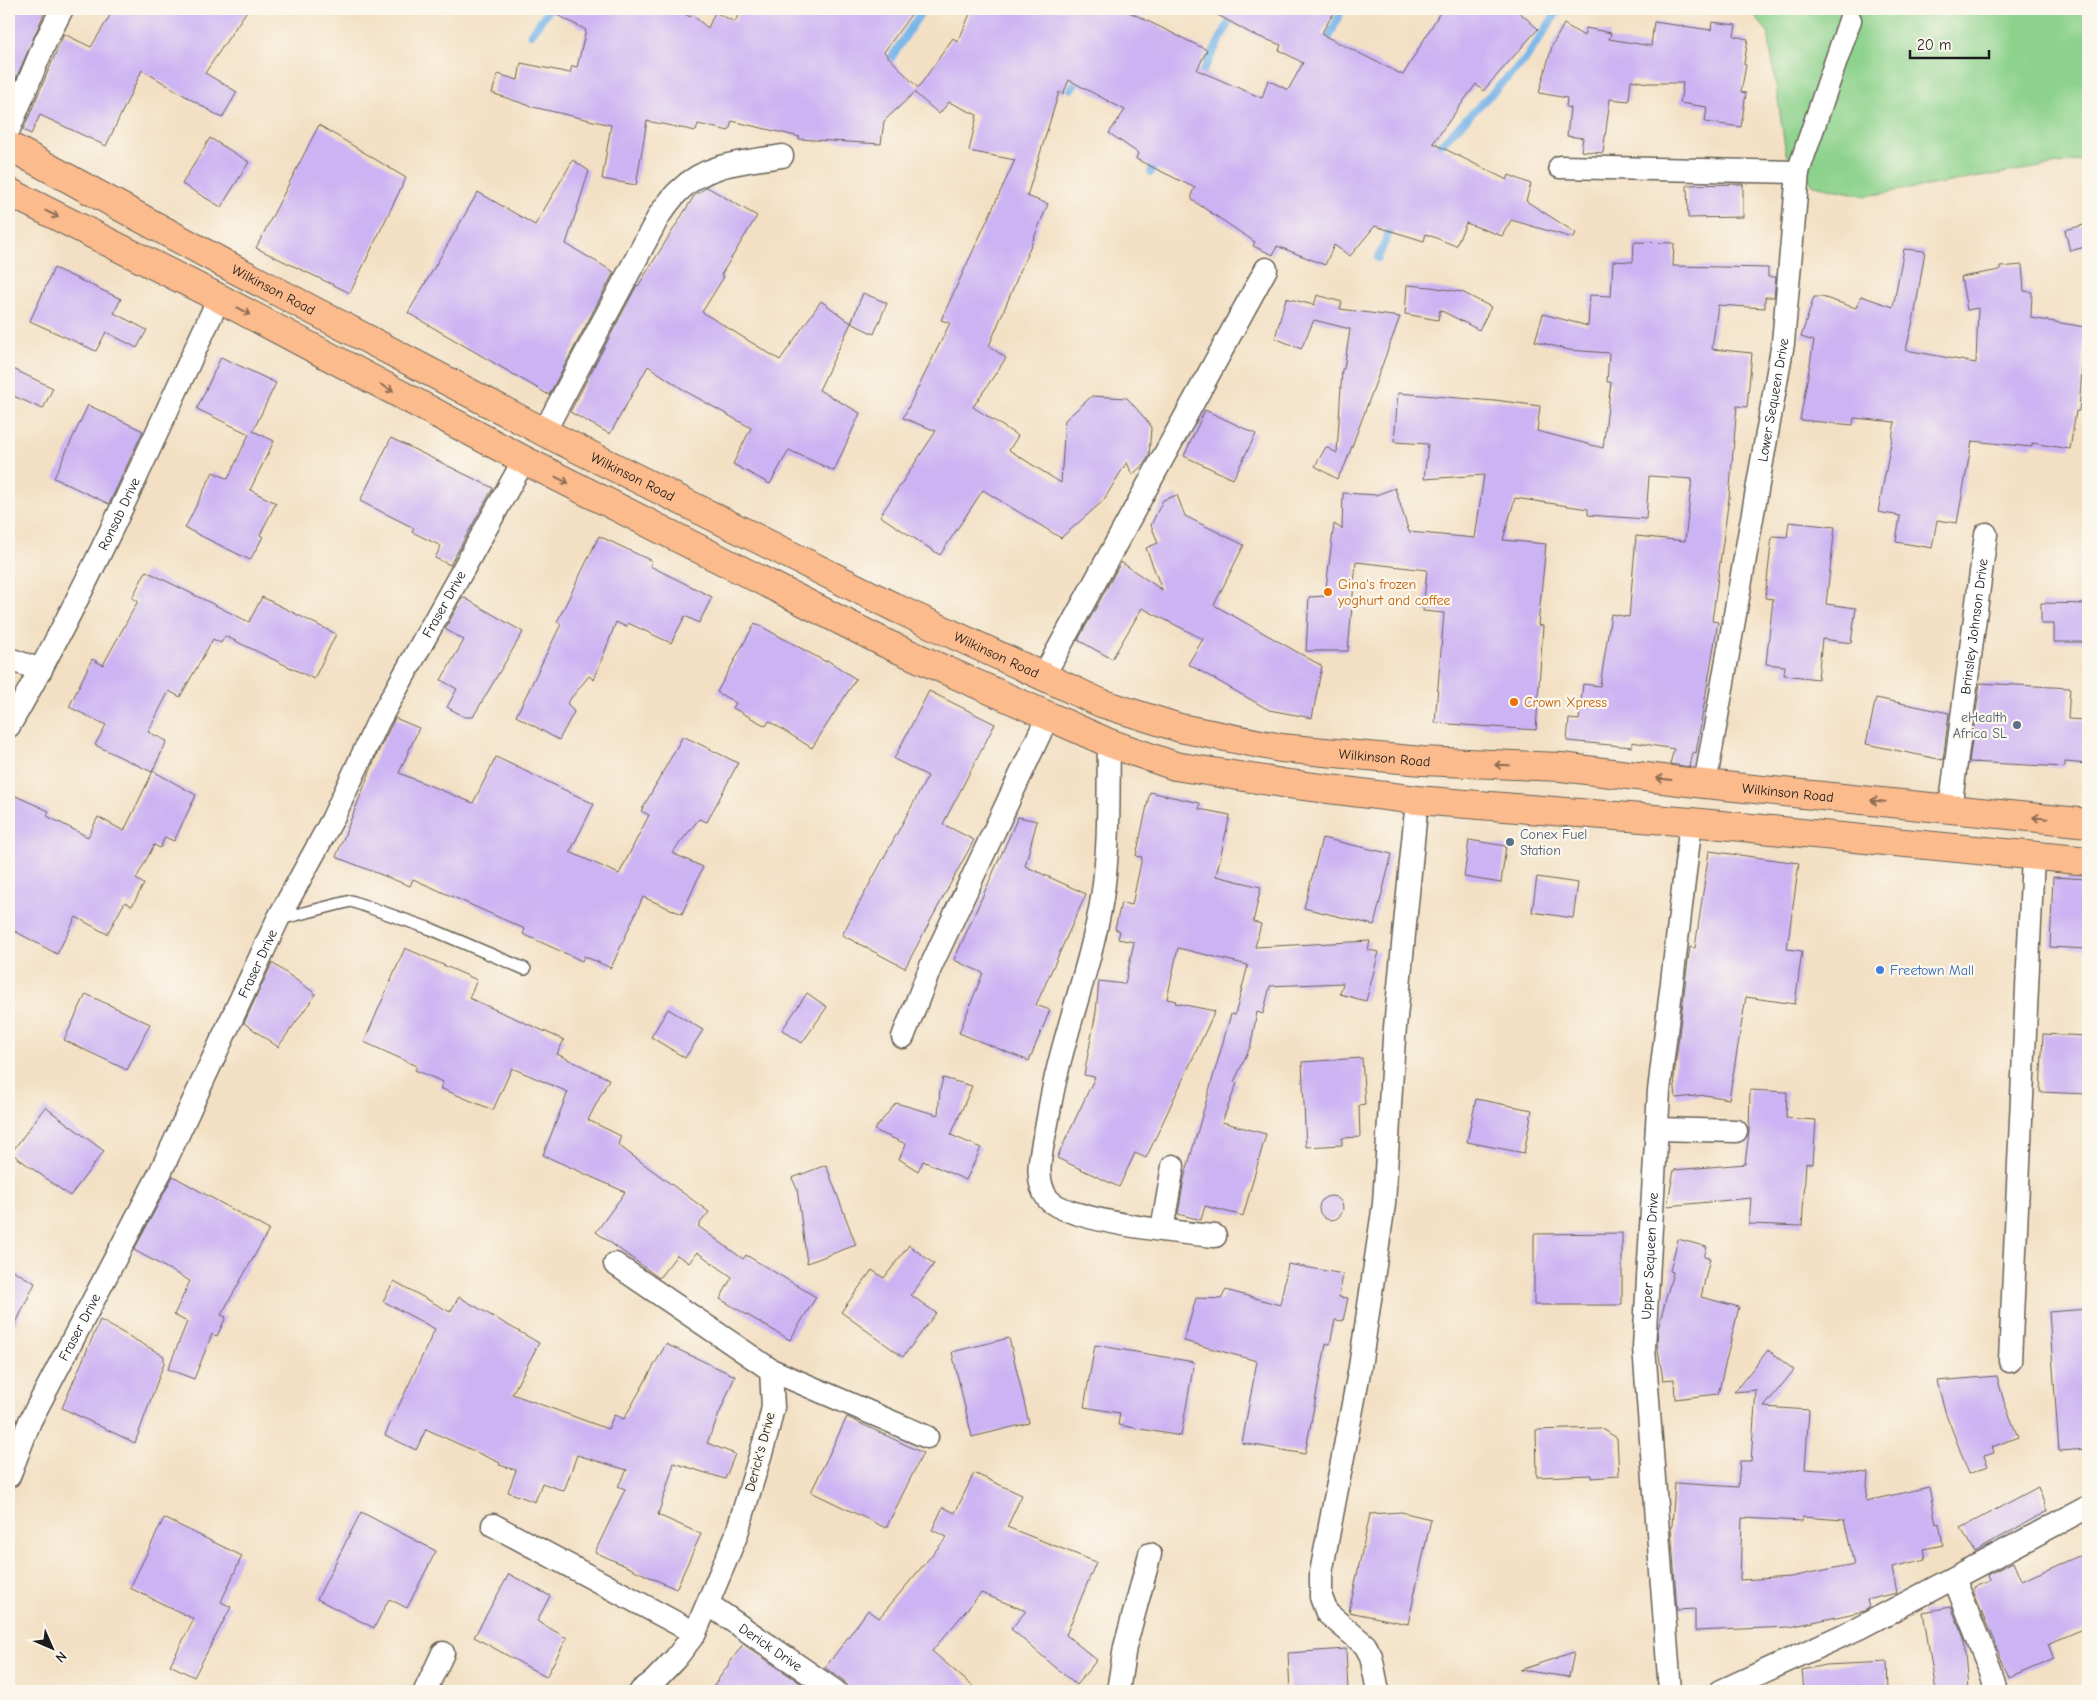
<svg xmlns="http://www.w3.org/2000/svg" width="2097" height="1700" font-family="'Comic Neue',sans-serif">
<style>
.green{fill:#8cd28c;stroke:#547754}
.lines{fill:none;stroke-linecap:round;stroke-linejoin:round}
.stream{stroke:#76b4e9;stroke-width:8}
.building{fill:#ccb3f3;fill-rule:evenodd}
.service-casing{stroke:#676157;stroke-width:14}
.minor-casing{stroke:#676157;stroke-width:25}
.primary-casing{stroke:#676157;stroke-width:30}
.service{stroke:#fff;stroke-width:11}
.minor{stroke:#fff;stroke-width:22}
.primary{stroke:#fbbb8c;stroke-width:28}
.oneway{stroke:#8c6c54}
.food-dot{fill:#e8710a;stroke:#fbf7ec;stroke-width:2}
.service-dot{fill:#5c6f8a;stroke:#fbf7ec;stroke-width:2}
.shop-dot{fill:#3f7fe0;stroke:#fbf7ec;stroke-width:2}
.labels{text-anchor:middle;dominant-baseline:central;stroke-width:4.5;stroke-linejoin:round;paint-order:stroke}
.street-label{font-size:14px;fill:#1c1c1c;stroke:#fbf7ec}
.food-label{font-size:14px;fill:#c56008;stroke:#fbf7ec;text-anchor:start}
.service-label{font-size:14px;fill:#4e5e75;stroke:#fbf7ec;text-anchor:end}
.shop-label{font-size:14px;fill:#366cbe;stroke:#fbf7ec;text-anchor:start}
</style>
<rect width="100%" height="100%" fill="#fbf7ec"/>
<filter id="ink" filterUnits="userSpaceOnUse"><feTurbulence type="fractalNoise" baseFrequency=".02" numOctaves="2"/><feDisplacementMap in="SourceGraphic" scale="10" xChannelSelector="R" yChannelSelector="G"/><feConvolveMatrix kernelMatrix="1 2 1 2 8 2 1 2 1" color-interpolation-filters="sRGB"/></filter>
<filter id="wash" filterUnits="userSpaceOnUse"><feTurbulence type="fractalNoise" baseFrequency=".0096" numOctaves="4" result="noise"/><feDisplacementMap in="SourceGraphic" scale="20" xChannelSelector="R" yChannelSelector="G"/><feGaussianBlur stdDeviation="1.12" result="paint"/><feColorMatrix in="noise" values="0 0 0 0 0 0 0 0 0 0 0 0 0 0 0 0 0 1.4 0 .05"/><feComposite in="paint" operator="in"/></filter>
<g filter="url(#wash)">
<rect width="100%" height="100%" fill="#f3e0c4"/>
<path class="green" d="M1736 9H2088V159L1866 196 1814 185 1786 154 1768 32 1752 13Z"/>
<g class="lines">
<g class="stream">
<path d="M531 34 549 9"/>
<path d="M1325 46 1342 9"/>
<path d="M886 66 923 9"/>
<path d="M1198 81 1236 9"/>
<path d="M1071 89 1080 76"/>
<path d="M1432 153 1525 60 1559 9"/>
<path d="M1151 172 1158 158"/>
<path d="M1378 258 1394 221"/>
</g>
</g>
<g id="blocks">
<g class="building">
<path d="M9 9H46L9 95Z"/>
<path d="M114 9H248L205 73 237 92 222 118 142 70 106 146 40 115 31 134 23 130 64 34 91 47Z"/>
<path d="M546 9H677L690 17 692 15 708 28 715 12 735 22 741 9H915L884 52 918 88 953 38 958 42 972 9H1123L1207 50 1197 70 1262 98 1268 80 1288 90 1303 63 1279 50 1281 45 1252 34 1207 9H1336L1321 34 1403 75 1442 9H1516L1538 29 1483 91 1476 84 1433 143 1507 180 1509 175 1531 184 1526 201 1576 233 1573 238 1511 220 1502 236 1466 223 1456 246 1426 234 1424 241 1375 226 1350 256 1334 245 1325 265 1277 246 1273 255 1253 246 1255 242 1192 200V192L1195 188 1136 159 1138 153 1109 133 1125 110 1069 80 1063 94 1059 92 1027 196 1048 204 989 346 1006 358 973 407 1018 436 1009 450 1061 483 1065 420 1092 396 1127 398 1149 423 1151 428 1149 456 1144 464 1132 475 1127 462 1103 501 1061 538 983 490 940 555 880 516 936 431 903 418 950 323 941 320 1015 160 969 151 977 115 949 102 939 114 915 93 916 91 884 121 881 144 798 139 800 137 732 121 729 131 698 124 696 131 647 121 636 185 602 179 611 125 533 107 492 93 498 74 518 80 521 63 570 73 572 66 577 67 586 30Z"/>
<path d="M1654 22 1711 30 1712 22 1736 25 1734 36 1748 39 1744 64 1746 65 1741 92 1746 93 1741 127 1705 122 1707 107 1680 103 1683 83H1647L1631 80 1629 101 1610 99 1603 153 1581 151 1583 138 1567 136 1570 108 1566 107 1567 98 1539 93 1552 46 1564 24 1584 36 1586 28 1611 33 1609 39 1651 46Z"/>
<path d="M319 125 406 178 350 293 256 248Z"/>
<path d="M210 138 249 162 221 207 182 184Z"/>
<path d="M573 160 589 171 566 244 614 272 549 395 408 313 478 192 535 225Z"/>
<path d="M1743 184V217L1688 218 1687 185Z"/>
<path d="M707 187 757 216 721 275 724 277 702 312 780 360 821 301 851 323 819 390 860 413 834 471 789 450 770 484 733 464 751 428 687 392 648 366 610 434 570 412 637 285 638 286 694 196Z"/>
<path d="M2088 224V246L2070 251 2065 230Z"/>
<path d="M1634 242 1674 243 1673 266 1768 268V277H1776L1774 297H1765V308L1718 305 1712 349 1752 353 1747 407 1737 406 1729 498 1712 621 1718 622 1696 753 1693 752 1690 767 1670 764 1674 749 1632 742V747L1567 741 1569 719 1579 720 1583 684 1600 686 1611 614 1629 617 1636 536 1685 541 1692 479 1649 476 1646 519 1588 515V509L1515 498 1503 540 1546 544 1538 625 1543 626 1536 730 1435 723 1444 613 1423 611 1427 570 1356 562 1348 651H1306L1309 597 1325 596 1334 524 1342 529 1343 493 1376 495 1395 488 1409 532 1475 538 1484 475 1424 479 1428 444 1394 442 1398 393 1495 401V400L1540 406 1537 431 1603 448 1611 382H1607L1609 353 1569 350 1535 341 1543 314 1588 326 1590 295 1611 296 1613 261 1633 262Z"/>
<path d="M1904 249 1925 251 1915 312 1906 350 1976 363 1978 308 1967 310 1961 277 2000 270V267L2022 265 2024 291 2032 292 2031 318 2085 327 2079 411H2076L2070 449 2032 443V447L1972 441 1957 523 1937 520 1932 548 1896 542 1900 516 1878 512 1895 422 1854 418 1853 425 1800 420 1814 341 1801 337 1814 297H1822L1856 308 1861 296 1893 307Z"/>
<path d="M54 268 121 299 114 313 147 330 137 348 106 332 96 351 30 321Z"/>
<path d="M1407 285 1431 287 1462 292 1491 307 1479 330 1440 310 1438 320 1405 314Z"/>
<path d="M863 293 887 303 874 334 851 323Z"/>
<path d="M1317 295 1342 302 1340 309 1400 317 1345 465 1337 479 1315 466 1326 447 1337 453 1342 369H1344L1350 329 1314 320 1301 349 1275 338 1286 298 1314 305Z"/>
<path d="M221 357 276 383 253 431 274 441 250 490 276 503 260 535 263 537 250 560 185 528 213 472 228 479 249 434 197 409Z"/>
<path d="M9 367 53 388 43 409 9 394Z"/>
<path d="M88 405 143 431 109 504 54 478Z"/>
<path d="M1205 410 1256 434 1233 479 1184 456Z"/>
<path d="M391 438 493 488 450 565 435 558 441 546 412 532 414 528 360 501Z"/>
<path d="M1177 495 1185 516 1244 545 1214 605 1322 666 1312 718 1269 710 1188 664 1203 639 1142 608 1112 659 1078 640 1121 562 1162 590 1146 548 1158 543 1151 525 1163 500Z"/>
<path d="M1789 522 1835 527 1826 604 1856 608 1851 643 1822 639 1818 679 1784 675 1785 666 1766 664 1773 599 1765 598 1772 536 1787 537Z"/>
<path d="M599 536 652 561 650 566 712 597 699 623 685 616 671 643 628 623 626 627 616 622 594 680 589 676 567 703 574 712 559 740 516 716 561 624 557 622Z"/>
<path d="M146 571 249 622 262 597 336 634 314 679 225 636 221 643 213 639 180 697 169 691 148 732 167 741 152 772 95 745 106 725 69 707 92 659 103 665 138 601 132 598Z"/>
<path d="M463 597 523 632 473 717H465L447 707 457 689 441 680 464 640 445 629Z"/>
<path d="M2041 603 2088 604V642H2054V624H2041Z"/>
<path d="M755 623 826 662 827 660 856 679 812 748 769 721 766 726 733 708 736 703 717 692Z"/>
<path d="M1980 683 2070 688 2068 719 2088 720V764L2065 762V767L1969 762Z"/>
<path d="M929 691 995 724 943 824 974 840 905 968 842 935 928 776 894 759Z"/>
<path d="M1876 698 1949 713 1943 760 1866 744Z"/>
<path d="M395 718 419 728 399 773 473 803 496 757 594 804 570 852 619 874 649 815 641 811 683 736 738 763 707 822 699 819 672 853 703 867 682 914 643 897 611 968 584 956 582 961 523 934 525 929 413 879 410 886 336 857 377 754Z"/>
<path d="M153 771 196 795 174 841 165 837 160 848 154 845 136 879 144 884 132 906 125 902 107 934 76 917 57 954 9 928V793L49 811 47 816 88 837 98 817 124 831Z"/>
<path d="M1150 792 1200 803 1199 809 1230 815 1216 876 1261 887 1253 922 1261 924 1255 947 1370 941 1368 950 1379 952 1366 1001 1340 994 1343 983 1270 986 1263 1014 1257 1012 1251 1045 1234 1082 1237 1083 1222 1122 1266 1134 1243 1216 1205 1206 1201 1220 1178 1214 1184 1179 1231 1014 1235 1015 1248 965 1178 948 1167 999 1176 1001 1175 1003 1215 1011 1146 1158 1135 1153 1119 1187 1057 1158 1095 1077 1084 1075 1096 1012 1099 981 1125 984 1134 942 1118 939 1120 931 1115 929 1121 903 1132 905 1142 857 1136 856Z"/>
<path d="M1018 817 1037 821 1025 866 1086 894 1036 1005 1050 1010 1029 1061 959 1033 983 973 954 960Z"/>
<path d="M1322 838 1392 854 1374 925 1304 908Z"/>
<path d="M1469 840 1506 846 1501 883 1464 877Z"/>
<path d="M1709 851 1799 863 1787 949 1802 951 1795 1004 1746 997 1729 1099 1705 1095 1676 1098 1674 1077 1687 968 1690 947 1695 948Z"/>
<path d="M1537 877 1578 883 1573 918 1532 912Z"/>
<path d="M2053 877 2088 879V949L2050 947Z"/>
<path d="M405 948 477 980 469 998 564 1040 557 1054 609 1079 588 1120 621 1136 618 1145 709 1212 698 1226 743 1259 746 1255 816 1297 790 1340 720 1299 732 1277 697 1252 689 1263 677 1255 659 1278 596 1232 625 1192 543 1155 568 1092 512 1068 493 1110 440 1088 443 1082 415 1070 417 1066 364 1042Z"/>
<path d="M272 963 316 994 278 1047 244 1023Z"/>
<path d="M807 993 827 1007 802 1043 782 1030Z"/>
<path d="M86 994 150 1024 127 1070 64 1040Z"/>
<path d="M668 1009 703 1030 685 1058 651 1037Z"/>
<path d="M2043 1034 2088 1036V1094L2040 1092Z"/>
<path d="M1362 1058 1365 1104 1359 1105 1360 1137 1342 1138V1145L1306 1147 1302 1062Z"/>
<path d="M943 1078 972 1086 951 1135 981 1148 966 1180 923 1161 918 1171 899 1159 906 1144 874 1130 896 1103 938 1115 940 1090Z"/>
<path d="M1750 1090 1787 1092 1786 1118 1816 1120 1813 1164 1806 1163 1802 1226 1749 1224 1751 1198 1667 1206 1674 1170 1745 1164 1749 1132Z"/>
<path d="M1476 1099 1532 1110 1524 1153 1467 1142Z"/>
<path d="M45 1107 104 1151 70 1196 11 1153Z"/>
<path d="M826 1165 856 1245 807 1263 797 1189 792 1178Z"/>
<path d="M173 1176 269 1230 221 1315 226 1317 217 1336 212 1334 194 1379 168 1369 187 1322 174 1315 190 1281 134 1250Z"/>
<circle cx="1331" cy="1208" r="12"/>
<path d="M1622 1233V1305H1534V1234Z"/>
<path d="M1678 1239 1707 1247 1704 1257 1710 1258 1701 1297 1739 1307 1718 1394 1675 1399 1674 1379 1663 1380 1657 1343 1658 1329 1673 1272 1670 1271Z"/>
<path d="M909 1245 934 1264 911 1295 936 1313 903 1357 841 1312 872 1270 884 1278Z"/>
<path d="M1288 1264 1343 1274 1339 1297 1348 1298 1343 1321 1335 1320 1330 1344H1326L1305 1454 1242 1443 1257 1361 1184 1341 1196 1298 1221 1299 1226 1290 1280 1305Z"/>
<path d="M9 1268 35 1283 9 1338Z"/>
<path d="M394 1281 450 1312 459 1297 539 1343 512 1394 608 1429 614 1415 624 1419 666 1344 735 1376 707 1443 735 1454 725 1479 674 1463 658 1515 701 1534 676 1589 595 1552 625 1489 618 1486 627 1470 577 1455 564 1491 542 1483 535 1502 508 1492 516 1470 499 1465 500 1463 426 1429 416 1450 385 1435 435 1329 383 1301Z"/>
<path d="M2088 1309V1449L2059 1451 2049 1312Z"/>
<path d="M100 1320 164 1356V1363L135 1443 62 1408Z"/>
<path d="M1009 1338 1029 1423 972 1437 952 1352Z"/>
<path d="M1095 1345 1194 1362 1181 1436 1118 1425 1120 1413 1084 1407Z"/>
<path d="M1768 1350 1794 1370 1764 1407 1809 1410 1805 1469 1868 1473 1866 1501 1929 1487 1936 1524 1939 1523 1943 1545 1924 1549 1926 1559 1892 1567 1897 1593 1867 1600 1869 1608 1864 1611 1790 1627 1695 1631V1609L1677 1610 1671 1526H1672L1675 1483 1738 1487 1740 1461H1751L1756 1390 1734 1392ZM1802 1517 1844 1520 1854 1564 1791 1577 1740 1580 1742 1518 1802 1521Z"/>
<path d="M1997 1376 2004 1402 2018 1437 1992 1447 1994 1453 1984 1456 1988 1466 1969 1474 1945 1411 1937 1381Z"/>
<path d="M847 1417 923 1453 886 1528 811 1492Z"/>
<path d="M1601 1428 1617 1438 1619 1476 1592 1478V1475L1537 1477 1536 1430Z"/>
<path d="M974 1473 1022 1495 1007 1527 1096 1562 1066 1635 1097 1660 1076 1685 1011 1629 1026 1611 981 1593 932 1651 978 1691H848L847 1685 843 1680 825 1668 868 1610 879 1618 947 1537 932 1530 943 1507 955 1513Z"/>
<path d="M2038 1487 2047 1511 1974 1552 1961 1528Z"/>
<path d="M361 1512 436 1551 407 1608 389 1599 374 1628 317 1599Z"/>
<path d="M1401 1512 1431 1519 1408 1624 1349 1612 1370 1514Z"/>
<path d="M164 1518 242 1556 221 1602 231 1607 194 1677 170 1665 194 1619 130 1588Z"/>
<path d="M2088 1552V1627L2048 1644 2054 1659 2009 1678 1974 1593V1587L1989 1581 1987 1575 2013 1562 2021 1581Z"/>
<path d="M509 1574 550 1596 537 1621 567 1638 546 1677 474 1637Z"/>
<path d="M1951 1607 1964 1638 1968 1691H1936L1923 1612Z"/>
<path d="M743 1644 812 1691H710Z"/>
<path d="M1346 1649 1348 1691H1290L1288 1653Z"/>
<path d="M1574 1652 1569 1677 1520 1670Z"/>
<path d="M1887 1662 1888 1691H1804L1802 1670 1825 1665Z"/>
</g>
</g>
</g>
<g filter="url(#ink)">
<use href="#blocks" fill-opacity="0" stroke="#676157" stroke-width="1"/>
<g class="lines">
<g class="service-casing">
<path id="service" d="M280 919 351 901 431 929 525 969"/>
</g>
<g class="minor-casing">
<g id="minor">
<path d="M9 129 46 40 62 9"/>
<path d="M1560 167 1798 172"/>
<path d="M544 432 660 214C666 206 672 197 680 190 707 163 746 162 782 156"/>
<path d="M9 659 41 670"/>
<path d="M1043 677 1266 269"/>
<path id="s1" d="M9 726C88 589 152 442 219 298"/>
<path d="M1109 743C1108 795 1110 847 1102 898 1090 973 1059 1043 1048 1118 1044 1142 1031 1178 1048 1199 1067 1222 1183 1233 1215 1236"/>
<path id="s2" d="M1705 784 1783 343 1798 172 1850 20"/>
<path id="s3" d="M1950 809 1986 534"/>
<path d="M903 1037 931 966 1048 716"/>
<path d="M1657 1129 1736 1131"/>
<path d="M1162 1230 1173 1166"/>
<path d="M615 1264 771 1370 773 1407 767 1433 736 1536 695 1633 676 1658 654 1681 641 1691"/>
<path d="M2010 1361 2033 856"/>
<path d="M771 1370 927 1437"/>
<path id="s4" d="M9 1476 30 1421 160 1173 278 919 332 820 378 722 524 460"/>
<path d="M493 1525 695 1633"/>
<path d="M1954 1578 1990 1669 1996 1691"/>
<path id="s5" d="M708 1604 835 1691"/>
<path d="M425 1691 443 1653"/>
<path d="M1118 1691 1125 1647 1150 1554"/>
<path d="M1378 1691 1371 1656 1365 1645 1327 1613 1321 1597V1573L1360 1367 1384 1204 1394 1038 1417 800"/>
<path id="s6" d="M1670 1691 1644 1347 1659 1091 1691 822"/>
<path d="M1721 1691 1859 1628 2088 1507"/>
</g>
</g>
<g class="primary-casing">
<g id="primary">
<path id="s7" d="M9 146 225 264 544 432 898 609 1101 703 1180 728 1281 748 1422 761 1561 767 1705 784 2088 823"/>
<path d="M9 192 219 298 524 460 887 644 1109 743 1175 766 1289 784 1417 800 1691 822 2088 861"/>
</g>
</g>
<use href="#service" class="service"/>
<use href="#minor" class="minor"/>
<use href="#primary" class="primary"/>
</g>
<defs><path id="oneway-shaft" d="M-6 0H5M1.5-3L5.5 0L1.5 3" fill="none" stroke-width="1.6" stroke-linecap="round" stroke-linejoin="round" transform="scale(1.25)"/></defs>
<g class="oneway">
<use href="#oneway-shaft" transform="translate(52 214) rotate(26)"/>
<use href="#oneway-shaft" transform="translate(244 311) rotate(28)"/>
<use href="#oneway-shaft" transform="translate(387 388) rotate(28)"/>
<use href="#oneway-shaft" transform="translate(562 480) rotate(27)"/>
<use href="#oneway-shaft" transform="translate(1502 765) rotate(-178)"/>
<use href="#oneway-shaft" transform="translate(1664 779) rotate(-173)"/>
<use href="#oneway-shaft" transform="translate(1878 801) rotate(-174)"/>
<use href="#oneway-shaft" transform="translate(2040 818) rotate(-174)"/>
</g>
</g>
<g class="food-dot">
<circle cx="1328" cy="592" r="5"/>
<circle cx="1514" cy="702" r="5"/>
</g>
<g class="service-dot">
<circle cx="2017" cy="725" r="5"/>
<circle cx="1510" cy="842" r="5"/>
</g>
<circle class="shop-dot" cx="1880" cy="970" r="5"/>
<g class="labels">
<g class="street-label">
<text stroke="none"><textPath href="#s7" startOffset="301">Wilkinson Road</textPath></text>
<text stroke="none"><textPath href="#s2" startOffset="390">Lower Sequeen Drive</textPath></text>
<text stroke="none"><textPath href="#s7" startOffset="706">Wilkinson Road</textPath></text>
<text stroke="none"><textPath href="#s1" startOffset="239">Ronsab Drive</textPath></text>
<text stroke="none"><textPath href="#s4" startOffset="975">Fraser Drive</textPath></text>
<text stroke="none"><textPath href="#s3" startOffset="184">Brinsley Johnson Drive</textPath></text>
<text stroke="none"><textPath href="#s7" startOffset="1111">Wilkinson Road</textPath></text>
<text stroke="none"><textPath href="#s7" startOffset="1516">Wilkinson Road</textPath></text>
<text stroke="none"><textPath href="#s7" startOffset="1921">Wilkinson Road</textPath></text>
<text stroke="none"><textPath href="#s4" startOffset="570">Fraser Drive</textPath></text>
<text stroke="none"><textPath href="#s6" startOffset="436">Upper Sequeen Drive</textPath></text>
<text stroke="none"><textPath href="#s4" startOffset="165">Fraser Drive</textPath></text>
<text transform="translate(760 1452) rotate(-75)">Derick's Drive</text>
<text stroke="none"><textPath href="#s5" startOffset="76">Derick Drive</textPath></text>
</g>
<g class="food-label">
<text x="1338" y="584">Gina's frozen<tspan x="1338" dy="16">yoghurt and coffee</tspan></text>
<text x="1524" y="702">Crown Xpress</text>
</g>
<g class="service-label">
<text x="2007" y="717">eHealth<tspan x="2007" dy="16">Africa SL</tspan></text>
<text x="1520" y="834" text-anchor="start">Conex Fuel<tspan x="1520" dy="16">Station</tspan></text>
</g>
<g class="shop-label">
<text x="1890" y="970">Freetown Mall</text>
</g>
</g>
<rect width="2097" height="1700" fill="none" stroke="#fbf7ec" stroke-width="30"/>
<g transform="translate(52 1648) rotate(135)" stroke="#fbf7ec" stroke-width="4" paint-order="stroke">
<path d="M0-4L9 19L0 12L-9 19Z" fill="#1c1c1c"/>
<text y="-8" font-size="14" font-weight="bold" text-anchor="middle" fill="#1c1c1c">N</text>
</g>
<path d="M1910 50v8h79v-8" fill="none" stroke="#1c1c1c" stroke-width="2.5"/>
<text x="1917" y="50" font-size="15" fill="#1c1c1c" stroke="#fbf7ec" stroke-width="4" paint-order="stroke">20 m</text>
</svg>
